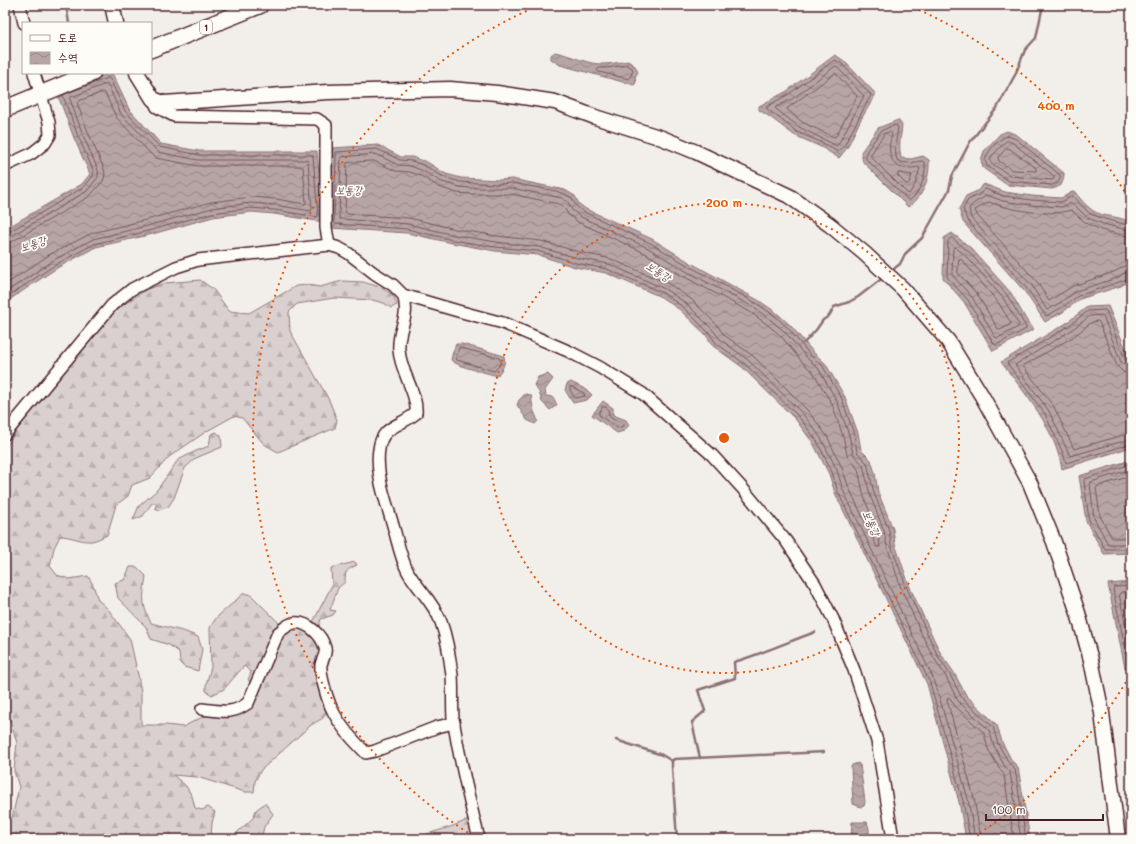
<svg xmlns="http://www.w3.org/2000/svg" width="1136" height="844" font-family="Mali,'Poor Story',sans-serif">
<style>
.forest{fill:url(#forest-firs);stroke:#92787d}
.water{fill:url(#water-waves);stroke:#8b6f75}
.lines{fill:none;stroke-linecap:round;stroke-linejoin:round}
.shore{stroke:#76555c;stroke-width:1}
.stream{stroke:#8b6f75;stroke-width:2.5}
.minor-casing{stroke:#4a1f2b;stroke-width:14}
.major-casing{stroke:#4a1f2b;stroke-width:17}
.highway-casing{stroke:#4a1f2b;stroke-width:19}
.minor{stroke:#fdfcf7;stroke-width:11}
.major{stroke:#fdfcf7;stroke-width:14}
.highway{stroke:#fdfcf7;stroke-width:16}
.ring{fill:none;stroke:#e8590c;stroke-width:2;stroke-dasharray:2 4}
.labels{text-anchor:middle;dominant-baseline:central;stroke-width:3.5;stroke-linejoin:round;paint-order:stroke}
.shield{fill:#fdfcf7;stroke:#806168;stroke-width:1}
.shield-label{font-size:9px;font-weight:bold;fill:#4a1f2b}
.water-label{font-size:11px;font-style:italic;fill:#704e56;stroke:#fdfcf7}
.centre{fill:#e8590c;stroke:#fdfcf7;stroke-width:2}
.ring-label{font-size:12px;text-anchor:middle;font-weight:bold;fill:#e8590c;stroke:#fdfcf7;stroke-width:3.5;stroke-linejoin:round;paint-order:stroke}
</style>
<defs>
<pattern id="forest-firs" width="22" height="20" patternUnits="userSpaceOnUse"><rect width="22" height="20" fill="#d9d0cf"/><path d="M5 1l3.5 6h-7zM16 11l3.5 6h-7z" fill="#bcb2b2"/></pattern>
<pattern id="water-waves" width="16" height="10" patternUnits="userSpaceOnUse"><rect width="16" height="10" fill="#b7a5a6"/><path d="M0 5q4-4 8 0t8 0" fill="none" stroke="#978687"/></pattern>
</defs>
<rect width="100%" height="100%" fill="#f2efeb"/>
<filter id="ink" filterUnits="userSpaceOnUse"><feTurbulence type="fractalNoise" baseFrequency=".025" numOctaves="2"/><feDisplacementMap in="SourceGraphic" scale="8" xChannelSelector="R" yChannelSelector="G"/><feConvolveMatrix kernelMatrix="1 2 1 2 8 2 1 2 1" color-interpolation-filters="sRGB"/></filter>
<g filter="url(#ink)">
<g class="forest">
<path d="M200 280 213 289 229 311 249 313 296 286 308 285 320 287 342 281 363 282 380 287 393 295 397 305 391 308 384 303 372 300 334 298 297 304 289 312 290 331 329 400 337 420 335 428 278 452 264 444 242 418 234 416 207 431 169 457 150 478 132 485 128 496 116 505 107 535C103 537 97 540 92 541 81 542 71 536 60 536L54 548 50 566 57 575 69 579 88 576 93 585 98 600 108 609 130 639 138 675 141 692V725H166L183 727 204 716 234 715 239 713 281 635C302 622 304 628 321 644L320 683 326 713 323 718 311 725 261 770 255 781 254 792H245L197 777 173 775 186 786 192 796 195 808 202 810 208 807 215 812 212 823 211 837 212 839H5V819L12 818 19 787 14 771 17 743 5 704V448L19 427 116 310 147 289 165 283Z"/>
<path d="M216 432 221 436 222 447 196 458 185 468 174 498 168 507 159 510 155 508 157 503H152L143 516 133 520 139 506 157 490 178 460 196 451 209 446 211 434Z"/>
<path d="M355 562 357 565C347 570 345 570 345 582L338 588 330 610 336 611 333 615 321 619 318 629 315 627 313 622 332 585 331 568Z"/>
<path d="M130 567H137L146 576C143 597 141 603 151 623L186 632 198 637 202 649 198 671 184 667 180 663 179 652 169 645 151 639 146 627 118 598 115 583 124 580Z"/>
<path d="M244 593 251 595 279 623 268 643 252 684 248 680 251 672 244 666 224 689 212 695 206 691V685L211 667 210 627 217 617Z"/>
<path d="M265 803 273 814 264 827 261 839H230L253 818 256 810Z"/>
<path d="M468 820 475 839H411L450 827Z"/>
</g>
<g class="water">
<path d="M555 52C566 54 576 59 588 62 601 66 615 63 628 61L635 66 638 72 635 77 636 83 634 85 560 65 551 59V55Z"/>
<path d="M835 55 843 60 876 94 860 121 847 148 839 158 821 147 794 135 770 117 759 110V106L787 91Z"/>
<path d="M110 73H112L129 109 161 144 199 151H317L323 222 274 214 251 212 213 217 149 235 96 247 57 268 12 298 5 306V229L82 184 90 174 74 138 57 93Z"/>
<path d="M898 120 902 125C901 138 898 144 901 158L911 159 923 156 929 160C930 178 923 198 908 207L863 162 861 152 878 128Z"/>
<path d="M1007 131 1017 135 1064 173C1064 183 1061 187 1052 189L1007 185 983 168 981 160 984 151 1000 134Z"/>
<path d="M378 145 401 157H412L427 162 446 174 461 178 499 180 512 179 565 190 575 196 579 204 586 209 652 239 691 263 758 300 777 313 791 326 814 353 825 363 845 397 858 433 861 450 871 460 875 473 878 492 893 529 895 544 909 585 930 631 941 654 953 671 966 695 997 725 1002 742 1012 761 1018 767 1030 839H966L959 802 927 684 835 493 829 474 813 443 796 420 742 367 713 346 706 335 680 310 661 297 606 273 575 267 538 255 495 251 452 243 407 233 330 228 332 148Z"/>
<path d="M984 184 1005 192 1032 196 1061 198 1074 191C1079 197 1085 205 1092 210 1103 218 1120 215 1131 223V280L1121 286 1080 299 1063 312 1045 322 1025 292 963 222 959 209 966 196 977 191Z"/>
<path d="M952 233 971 248 1011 293 1027 321 1034 329 993 351 964 302 943 278 944 238Z"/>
<path d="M1108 306 1131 362V447L1062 469C1054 426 1026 395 1001 362L1065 324 1087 307Z"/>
<path d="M456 344H462L501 355 504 356C506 365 502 369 497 376 486 372 459 368 451 360L453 351Z"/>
<path d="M548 374 553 379 545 390 546 396 553 397 557 405 550 410 542 402 539 392 534 385 538 377Z"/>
<path d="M571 382 587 390 592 395 587 400 573 403 565 390 567 384Z"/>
<path d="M525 394 531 395 533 409 538 421 535 424 527 420 517 405 519 400Z"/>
<path d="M603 401 613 408V415L626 420 629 425 624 431 617 433 592 415Z"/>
<path d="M1131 460V553L1104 554 1086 521 1079 476Z"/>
<path d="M1131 582V668H1125L1108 584Z"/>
<path d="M858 763 860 765 865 802 864 806 861 807 853 804 851 767 852 765Z"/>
<path d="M852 822H867L869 829V839H851Z"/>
</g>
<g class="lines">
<g class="shore">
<path d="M835 60 841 63 871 95 844 146 838 152 823 143 797 132 766 108 773 103 789 94Z"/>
<path d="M627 65 632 68 633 71 629 79 599 72 597 70 599 68H606Z"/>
<path d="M836 66 864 96 839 143 837 146 799 127 775 108 776 107 792 99Z"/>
<path d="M835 74 837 75 857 96 836 136 834 137 802 122 787 109Z"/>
<path d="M895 125 898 127C897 140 893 146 897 160 905 165 914 162 922 161L925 163C926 177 920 193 909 201L866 159V152L881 131Z"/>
<path d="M890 132 892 134C892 137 890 140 890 143 889 147 890 150 890 153 893 169 904 170 918 167L920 168 915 185 909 194 907 193 871 157V154L884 134Z"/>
<path d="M1008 136 1016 139 1060 175V179L1057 183 1052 185 1009 181 987 166 985 160C988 151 998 138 1008 136Z"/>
<path d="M1008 141 1013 143 1054 176V179L1051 180 1011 176 991 163 990 160 992 156 1005 142Z"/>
<path d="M1007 148 1010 149 1036 168V171L1012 170 999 161 998 158Z"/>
<path d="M374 161 396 171 410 172 421 176 439 187 457 193 470 194H511L559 204 563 206 568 214 578 222 645 253 683 276 750 312 768 325 781 336 803 363 813 372 832 404 843 436 847 455 858 469 864 497 878 533 880 547H877L849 488 842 468 827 436 808 411 789 391 753 356 724 335 717 325 691 299 669 284 611 259 579 252 541 241 497 236 455 229 409 218 347 214 345 212 347 163Z"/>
<path d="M900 173 912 175 909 184H906L898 176V174Z"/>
<path d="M1131 226 1105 219 1090 214 1073 196 1061 202 1031 200 1004 196 985 189 979 195 968 200 963 209 967 220 1028 290 1046 316 1061 308 1078 296 1119 282 1131 277"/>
<path d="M1131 231 1103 224 1088 218 1072 203 1062 207 1031 205 1003 201 987 195C980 201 973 201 969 209L971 218 1032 286 1047 310 1058 304 1076 291 1117 278 1126 272H1131"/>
<path d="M5 232H9L84 187 93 176 94 172 78 136 63 96 64 94 108 78 110 79 125 111 160 147 199 155H311L313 156 318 215 317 217 275 210 251 208 212 213 148 231 94 244 55 265 10 295 5 300"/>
<path d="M5 237 11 236 87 191 98 177V170L83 135 70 99 71 97 106 84 108 85 121 114 158 152 198 160H307L308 161 312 209 311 211 275 205 251 203 212 208 147 226 93 239 52 261 5 293"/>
<path d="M1131 237 1101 230 1086 223 1071 210C1049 217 1010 210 989 202L975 210 977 215 1037 282 1049 301 1073 286 1114 272 1125 266H1131"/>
<path d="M952 238 968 251 1007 295 1026 327V329L996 345 994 344 968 300 947 277 948 241Z"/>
<path d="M5 243 13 241 90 196 103 181 105 175 104 169 88 132 77 103 79 101 102 92 105 93 116 117 151 154 156 158 198 166H301L303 167 306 202 305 204 276 199 252 197 211 202 146 220 92 233 49 255 5 285"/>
<path d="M955 247 965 255 1003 298 1019 325 1018 327 998 338 995 337 972 297 952 275 953 249Z"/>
<path d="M959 259 962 260 998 302 1011 323 1010 325 1000 330 998 329 977 294 958 273Z"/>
<path d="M461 348 499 358 501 361 500 365 494 371 457 360 456 358 459 348Z"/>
<path d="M1131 362H1128L1125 359 1106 311 1104 310 1088 311 1067 327 1007 363 1045 414 1063 453 1066 463 1131 444"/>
<path d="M1131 367 1126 366 1121 362 1103 316 1101 315 1090 316 1070 331 1015 365 1049 411 1070 456 1131 439"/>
<path d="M1131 373 1123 372 1117 366 1099 322 1097 321 1092 322 1073 337 1023 366 1054 407 1074 449 1131 433"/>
<path d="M572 387 584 393 585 396 575 398 570 390V387Z"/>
<path d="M603 407H605L608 409C609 421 614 419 623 423V425L621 427 617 428 599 415V413Z"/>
<path d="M1131 464 1085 479 1084 481 1089 520 1105 549H1131"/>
<path d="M1131 469 1091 482 1090 484 1094 518 1108 544H1131"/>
<path d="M1131 476 1098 486 1096 488 1100 516 1112 538H1131"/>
<path d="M1131 586 1115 587 1113 589 1128 662 1131 664"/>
<path d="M1131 591 1121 592 1119 594 1131 651"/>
<path d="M970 839 963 801 930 683 838 492 832 472 817 441 799 417 745 364 716 343 709 333 683 307 663 293 607 269 576 263 538 251 495 247 453 240 407 229 335 224 334 222 336 152 377 149 400 160 412 161 425 166 444 177 460 182 499 184 512 183 556 191 564 194 572 198 576 206 584 212 650 243 689 266 756 303 775 316 788 328 811 356 822 365 842 399 854 434 857 452 867 463 874 493 889 530 891 545 906 586 927 633 938 656 949 673 962 698 993 727 998 744 1009 763 1015 769 1026 839"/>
<path d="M975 839 968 799 935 682 843 490 837 470 821 438 803 414 748 360 720 339 712 329 687 304 665 289 609 264 577 258 539 247 496 242 454 235 408 224 340 219 339 217 341 157 376 154 398 165 411 166 423 171 442 182 459 187 470 188H511L562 198 568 202 572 210 581 217 648 248 686 271 753 307 771 320 785 332 808 359 818 368 837 401 849 435 853 454 863 465 870 495 884 531 887 546 901 588 922 635 934 658 945 675 958 701 989 730 994 746 1004 765 1010 772 1021 839"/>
<path d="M981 839 974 798 947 700 948 697 950 698 955 706 984 733 988 749 999 768 1004 775 1014 839"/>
</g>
<g class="stream">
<path d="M66 5 69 23"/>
<path d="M891 271 900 264 905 254 922 238 949 190 952 176 970 142 997 108 1015 75 1025 50 1036 38 1043 5"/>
<path d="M804 343 816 330 823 320 829 316 834 307 849 302 858 297 884 277"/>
<path d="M616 740 662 755 672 761"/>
<path d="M700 758 692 722 705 711 698 690 735 678 734 662C761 654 788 642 815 632"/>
<path d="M677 839 672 767V761L674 759 824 752"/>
</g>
<g class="minor-casing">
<g id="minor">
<path d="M20 5 24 23"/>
<path d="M5 166 31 154 45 143 50 135 49 122 34 73"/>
<path d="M329 245 339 248 348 253 374 273 393 285 403 295 458 311 503 323 568 351 599 367 643 394 712 455 743 489 786 541 815 584 833 619 854 670 877 741 893 839"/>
<path d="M403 295C411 318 397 328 399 350 400 371 418 394 416 413 400 427 382 425 379 449 375 476 387 503 394 529 398 543 401 559 408 572 418 589 434 603 441 622 447 639 450 658 452 675 453 689 452 704 453 718 459 758 469 799 479 839"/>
<path d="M5 434 112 305 132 289 176 267 198 260 329 245 326 228V125L317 119 174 116 157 107 153 99"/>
<path d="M202 709C221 711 232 715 248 703L278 633C283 629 288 624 294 623 307 621 322 635 325 648 327 654 322 659 321 665 320 675 327 698 331 707 339 725 352 739 366 753L375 751 437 727 454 723"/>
</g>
</g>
<g class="major-casing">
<g id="major">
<path d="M112 5 116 23"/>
<path d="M137 73 153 99 164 103 328 92 450 89 497 93 555 102 595 117 662 138 696 152 789 196 830 225 864 253 903 289 948 341 982 396 1030 483 1054 542 1078 613 1091 660 1102 713 1118 839"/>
</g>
</g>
<g class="highway-casing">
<g id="highway">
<path d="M151 49 260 5"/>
<path d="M5 109 92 73"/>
</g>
</g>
<use href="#minor" class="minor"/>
<use href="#major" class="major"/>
<use href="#highway" class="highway"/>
</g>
</g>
<g class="ring">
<circle cx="724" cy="438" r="235"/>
<path d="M1129 677A470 470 0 0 1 970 839M478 839A470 470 0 0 1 540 5M908 5A470 470 0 0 1 1129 199"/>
</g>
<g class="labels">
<rect class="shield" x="200" y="20" width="12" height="14" rx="3"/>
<g class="shield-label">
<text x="206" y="27">1</text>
</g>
<g class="water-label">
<text x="349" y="189">보통강</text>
<text transform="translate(33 243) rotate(-18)">보통강</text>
<text transform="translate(659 271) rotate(32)">보통강</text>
<text transform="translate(872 523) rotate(66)">보통강</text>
</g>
</g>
<circle cx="724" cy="438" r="6" class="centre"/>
<g class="ring-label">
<text x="1056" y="110">400 m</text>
<text x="724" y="207">200 m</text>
</g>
<rect width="1136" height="844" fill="none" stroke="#fdfcf7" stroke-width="20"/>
<rect x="10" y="10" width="1116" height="824" fill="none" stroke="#4a1f2b" stroke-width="1.5" filter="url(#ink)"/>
<rect x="22" y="22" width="130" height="52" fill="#fdfcf7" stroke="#b5a4a5"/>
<rect x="30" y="35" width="20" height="6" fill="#fdfcf7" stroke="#b5a4a5"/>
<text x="58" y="42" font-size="12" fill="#4a1f2b">도로</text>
<rect x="30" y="52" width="20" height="12" fill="url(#water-waves)" stroke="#b5a4a5"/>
<text x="58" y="62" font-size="12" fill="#4a1f2b">수역</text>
<path d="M986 814v6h117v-6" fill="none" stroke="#4a1f2b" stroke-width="2"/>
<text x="992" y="814" font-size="12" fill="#4a1f2b" stroke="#fdfcf7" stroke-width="3" paint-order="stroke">100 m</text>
</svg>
